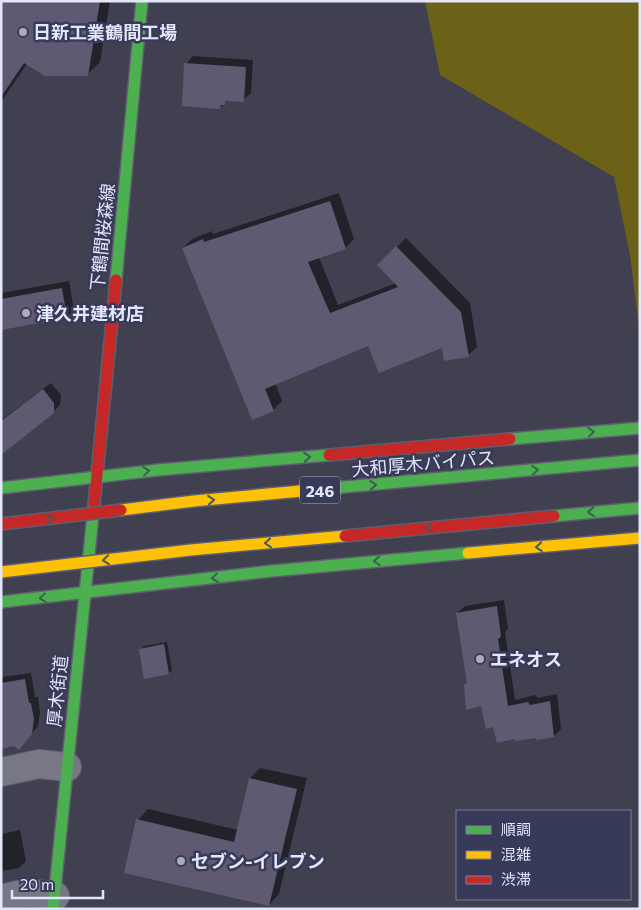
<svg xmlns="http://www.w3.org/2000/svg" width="641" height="910" font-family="Commissioner,'Noto Sans JP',sans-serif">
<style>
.green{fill:#6b6117}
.shadow{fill:#0007}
.building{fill:#605972}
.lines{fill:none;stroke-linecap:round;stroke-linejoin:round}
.street-casing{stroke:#5d5f6d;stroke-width:30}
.fast-casing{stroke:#5d5f6d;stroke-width:14}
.slow-casing{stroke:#5d5f6d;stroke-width:14}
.jam-casing{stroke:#5d5f6d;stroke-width:14}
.street{stroke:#777786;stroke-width:28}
.fast{stroke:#4caf50;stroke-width:11}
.slow{stroke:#ffc107;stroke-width:11}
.jam{stroke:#c62828;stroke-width:11}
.fast-bridge-casing{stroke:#5d5f6d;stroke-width:14;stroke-linecap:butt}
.slow-bridge-casing{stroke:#5d5f6d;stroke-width:14;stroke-linecap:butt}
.jam-bridge-casing{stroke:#5d5f6d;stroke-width:14;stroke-linecap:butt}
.fast-bridge{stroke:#4caf50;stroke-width:11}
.slow-bridge{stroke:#ffc107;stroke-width:11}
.jam-bridge{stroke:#c62828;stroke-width:11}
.oneway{stroke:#3e5d56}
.poi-dot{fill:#abacbf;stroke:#383a59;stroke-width:2}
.labels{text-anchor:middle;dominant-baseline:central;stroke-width:5;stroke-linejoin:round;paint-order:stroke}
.shield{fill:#383a59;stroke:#b0b2ca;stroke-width:1}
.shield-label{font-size:16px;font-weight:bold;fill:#e4e6fa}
.poi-label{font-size:18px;font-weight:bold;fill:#e4e6fa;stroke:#383a59;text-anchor:start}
.street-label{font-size:18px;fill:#e4e6fa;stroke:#383a59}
</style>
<rect width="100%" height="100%" fill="#404051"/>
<path class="green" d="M425 1H640V335L630 255 614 177 440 75Z"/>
<g class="shadow">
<path d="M1 1H110L100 62 88 74 27 64 1 102Z"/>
<path d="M193 56 253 60 251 93 243 100H229L220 108 186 64Z"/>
<path d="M339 193 354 239 345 248 319 257 338 305 396 283 378 265 406 238 470 303 477 347 468 355 443 346 369 344 275 383 282 401 273 410 183 248 192 239 212 231 213 234Z"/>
<path d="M69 281 74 310 67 317 1 329V293Z"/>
<path d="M51 383 61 395 60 405 53 412 1 448V420Z"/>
<path d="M504 600 508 629 505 632 515 700 535 695 538 698 557 694 561 729 554 736 538 738 535 737 514 738 494 726 468 682 457 613 465 606Z"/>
<path d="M167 642 172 670 169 673 141 649 144 646Z"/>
<path d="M31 673 35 697H38L40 712 38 726 19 749 14 745H1V677Z"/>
<path d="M260 768 307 778 279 894 269 905 138 820 148 809 238 830 250 778Z"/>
<path d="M20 830 26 861 19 868 1 871V834Z"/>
</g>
<g class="building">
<path d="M1 1H100L88 76H45L24 63 1 97Z"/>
<path d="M184 63 246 67 244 102 226 101 225 105H221L220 109 182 106Z"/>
<path d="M330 201 346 249 308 262 330 313 398 287 377 265 396 246 461 312 469 357 444 361 442 348 379 373 368 346 265 389 274 411 252 420 182 248 203 239 204 242Z"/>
<path d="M62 288 67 318 1 330V299Z"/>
<path d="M43 389 54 403V413L1 455V421Z"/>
<path d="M497 606 501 637 498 639 508 706 528 702 530 705 550 701 554 737 537 740 535 738 516 741 514 739 497 743 493 727 486 729 481 706 466 710 464 685 467 683 456 613Z"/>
<path d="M164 644 169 674 144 679 139 649Z"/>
<path d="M25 679 29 703H31L34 719 32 734 19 750 14 746 1 749V683Z"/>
<path d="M249 778 297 789 269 906 124 873 136 819 234 842Z"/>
</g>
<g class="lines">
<g class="street-casing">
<g id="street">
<path d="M1 772 39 764 67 767"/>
<path d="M1 899 26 893 55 896"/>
</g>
</g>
<g class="fast-casing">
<g id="fast">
<path d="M116 280 142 1"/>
<path d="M510 439 640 428"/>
<path d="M1 488 158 470 329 455"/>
<path d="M1 602 272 571 468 553"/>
<path d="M53 909 94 505"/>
</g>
</g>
<g class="slow-casing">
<path id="slow" d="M468 553 640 538"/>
</g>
<g class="jam-casing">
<g id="jam">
<path d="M329 455 510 439"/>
<path d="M94 505 116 280"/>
</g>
</g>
<use href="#street" class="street"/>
<use href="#fast" class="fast"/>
<use href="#slow" class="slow"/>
<use href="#jam" class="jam"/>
<g class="fast-bridge-casing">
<g id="fast-bridge">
<path d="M333 488 640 460"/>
<path d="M554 516 640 508"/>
</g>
</g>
<g class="slow-bridge-casing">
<g id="slow-bridge">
<path d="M121 510 194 501 333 488"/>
<path d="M1 572 191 550 345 536"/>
</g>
</g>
<g class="jam-bridge-casing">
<g id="jam-bridge">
<path d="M1 524 121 510"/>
<path d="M345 536 554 516"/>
</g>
</g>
<use href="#fast-bridge" class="fast-bridge"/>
<use href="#slow-bridge" class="slow-bridge"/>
<use href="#jam-bridge" class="jam-bridge"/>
</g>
<defs><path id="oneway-chevron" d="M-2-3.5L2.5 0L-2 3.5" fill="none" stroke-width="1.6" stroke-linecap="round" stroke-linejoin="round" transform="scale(1.25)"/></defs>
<g class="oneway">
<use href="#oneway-chevron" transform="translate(591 432) rotate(-5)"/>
<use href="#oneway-chevron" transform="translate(307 457) rotate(-5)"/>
<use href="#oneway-chevron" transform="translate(535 470) rotate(-5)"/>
<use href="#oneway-chevron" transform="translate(146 471) rotate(-7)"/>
<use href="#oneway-chevron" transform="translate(373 485) rotate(-5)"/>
<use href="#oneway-chevron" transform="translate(211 500) rotate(-5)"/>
<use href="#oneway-chevron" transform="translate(591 512) rotate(175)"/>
<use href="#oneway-chevron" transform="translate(50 519) rotate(-7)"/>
<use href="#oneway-chevron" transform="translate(429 528) rotate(175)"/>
<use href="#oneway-chevron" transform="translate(268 543) rotate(175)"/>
<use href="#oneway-chevron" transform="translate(539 547) rotate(175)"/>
<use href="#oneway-chevron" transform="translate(106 560) rotate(174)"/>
<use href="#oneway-chevron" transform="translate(377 561) rotate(175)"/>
<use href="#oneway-chevron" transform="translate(215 578) rotate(173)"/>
<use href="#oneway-chevron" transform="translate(43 598) rotate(174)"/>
</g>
<g class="poi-dot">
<circle cx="23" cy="32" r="5"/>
<circle cx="26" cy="313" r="5"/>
<circle cx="480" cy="659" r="5"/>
<circle cx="181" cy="861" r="5"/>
</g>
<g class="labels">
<rect class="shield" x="300" y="476.5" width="40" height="27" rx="4"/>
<g class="shield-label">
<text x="320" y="490">246</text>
</g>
<g class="poi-label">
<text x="33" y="32">日新工業鶴間工場</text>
<text x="36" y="313">津久井建材店</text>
<text x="490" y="659">エネオス</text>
<text x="191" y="861">セブン-イレブン</text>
</g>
<g class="street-label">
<text transform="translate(102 237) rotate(-84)">下鶴間桜森線</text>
<text transform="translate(423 463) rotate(-5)">大和厚木バイパス</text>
<text transform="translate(57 691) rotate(-84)">厚木街道</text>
</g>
</g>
<rect width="641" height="910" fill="none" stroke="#e4e6fa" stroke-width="5"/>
<rect x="456" y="810" width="175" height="90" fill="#383a59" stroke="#7d7f99"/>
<rect x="466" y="826" width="25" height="8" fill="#4caf50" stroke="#7d7f99"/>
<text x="501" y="835" font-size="15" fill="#e4e6fa">順調</text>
<rect x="466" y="851" width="25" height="8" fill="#ffc107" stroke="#7d7f99"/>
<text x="501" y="860" font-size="15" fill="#e4e6fa">混雑</text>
<rect x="466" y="876" width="25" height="8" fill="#c62828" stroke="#7d7f99"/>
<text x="501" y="885" font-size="15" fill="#e4e6fa">渋滞</text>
<path d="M12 890v8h91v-8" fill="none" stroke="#e4e6fa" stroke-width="2.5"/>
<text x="20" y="890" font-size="15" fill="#e4e6fa" stroke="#383a59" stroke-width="4" paint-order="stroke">20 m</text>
</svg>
